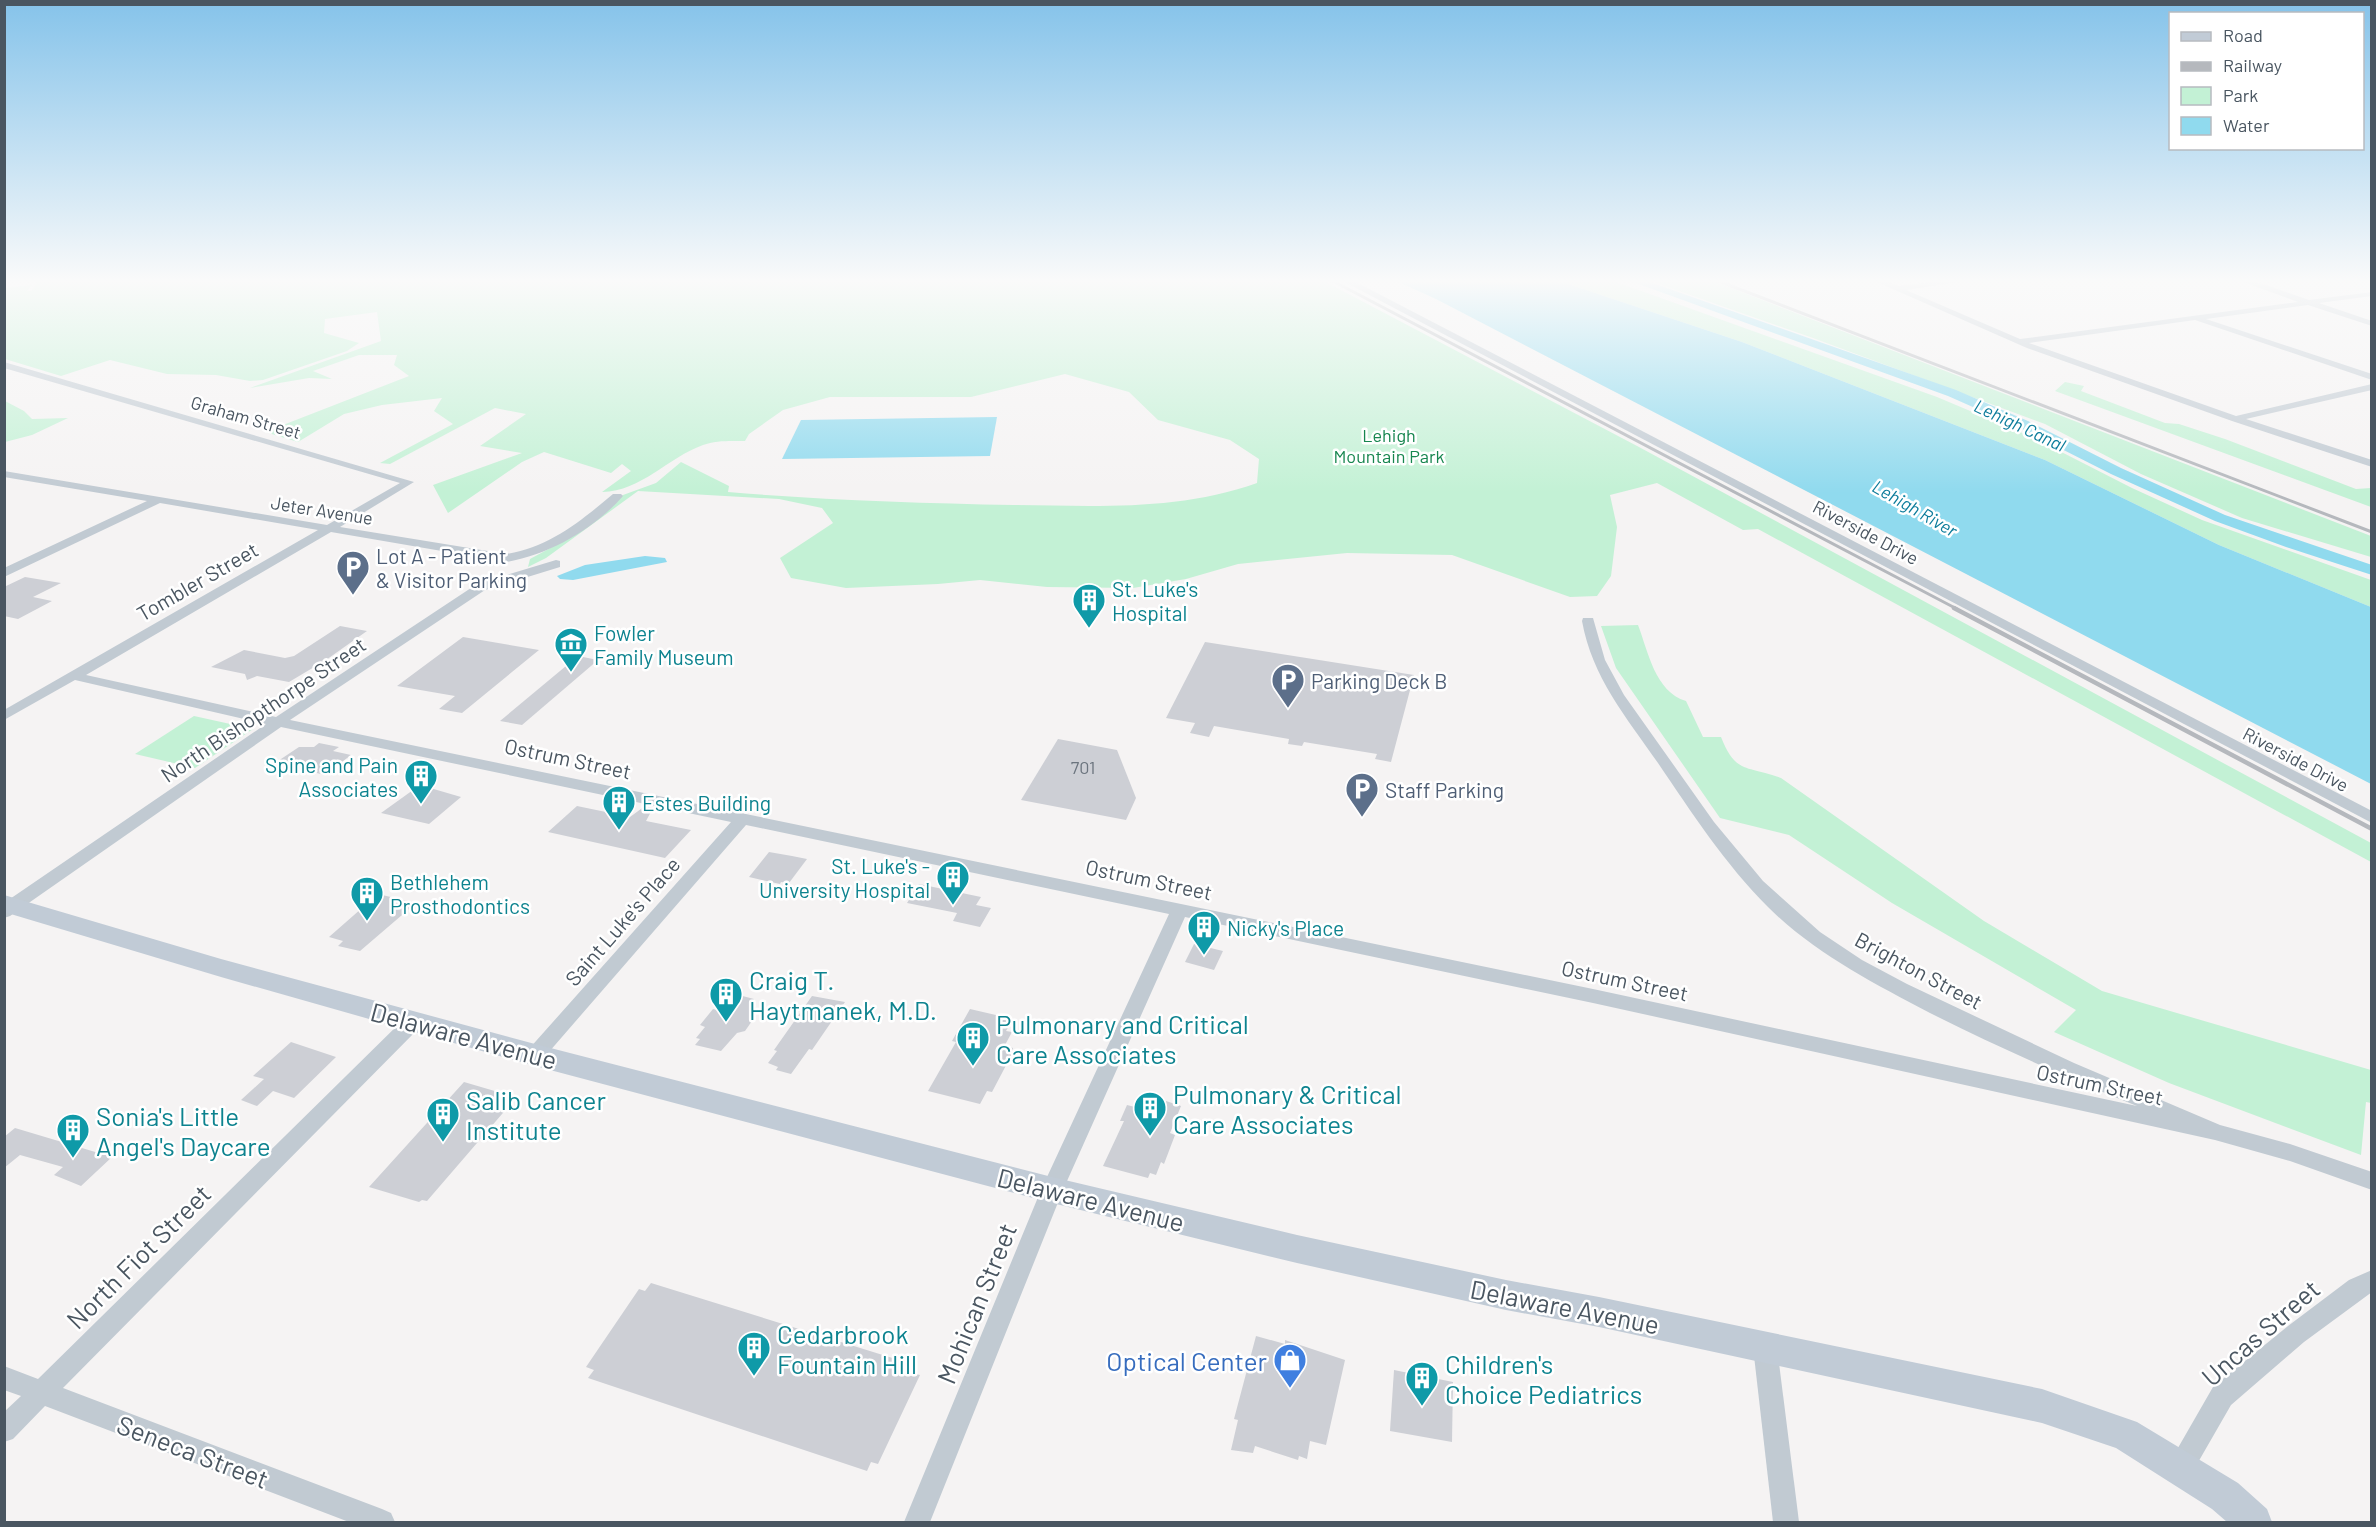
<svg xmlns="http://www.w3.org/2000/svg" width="2376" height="1527" font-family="Barlow,sans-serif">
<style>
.green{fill:#c3f1d5}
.water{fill:#90daee}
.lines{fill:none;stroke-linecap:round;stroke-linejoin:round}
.canal{fill:#90daee;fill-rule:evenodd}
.building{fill:#cdcfd5}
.street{fill:#c1cad2;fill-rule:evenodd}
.secondary{fill:#c1cbd6;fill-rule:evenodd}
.rail-far1{stroke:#b5b8bd;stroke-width:3}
.rail{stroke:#b5b8bd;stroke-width:4.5}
.labels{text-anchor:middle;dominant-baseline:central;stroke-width:5;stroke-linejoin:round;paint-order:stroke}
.far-street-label{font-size:18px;fill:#4a5661;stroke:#fff}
.far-water-label{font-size:18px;font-style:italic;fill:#0c7c9b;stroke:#fff}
.far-park-label{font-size:18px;fill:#17864f;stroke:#fff}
.number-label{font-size:18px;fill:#6b747e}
.service-label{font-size:21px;fill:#4e5e75;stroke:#fff;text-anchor:start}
.street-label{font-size:21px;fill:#4a5661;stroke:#fff}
.culture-label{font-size:21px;fill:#0d838f;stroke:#fff;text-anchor:start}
.near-culture-label{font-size:26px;fill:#0d838f;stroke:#fff;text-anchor:start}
.near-street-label{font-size:26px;fill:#4a5661;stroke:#fff}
.near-shop-label{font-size:26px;fill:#366cbe;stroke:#fff;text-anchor:end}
</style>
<rect width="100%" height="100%" fill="#f5f3f3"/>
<g class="green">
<path d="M40 279H1320L1639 447 2371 843V862L1758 529 1743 530 1657 483 1610 495 1617 527 1611 576 1597 596 1570 597 1452 555 1347 553 1238 564 1186 579 1133 588 1047 587 980 580 938 584 846 588 791 578 780 558 833 523 822 508 779 499 638 491 546 558 528 567 530 559 554 546 623 495 656 483 681 462 729 486 728 492C824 500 919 503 1014 505 1096 506 1179 511 1257 483L1259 459 1230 440 1158 420 1129 392 1065 374 971 397H830L783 410 749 434 745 441C731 441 716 440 703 445 667 458 642 491 602 492L631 471 622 464 611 473 544 452 522 462 448 513 433 485 522 453 480 446 526 414 495 408 390 464 380 463 453 424 434 411 442 398 382 405 344 414 298 442 265 432 409 376 394 365 397 355H359L313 371 332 379 309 378 250 388 381 341 377 312 325 319 324 333 359 343 347 351 263 380 250 381 216 375 167 374 110 360 61 376 5 359 4 288 32 285 27 291H31Z"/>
<path d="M1553 279H1608L1937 397 2032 437 2132 488 2202 520 2371 580V607L2219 545 2045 460 1742 342Z"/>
<path d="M1645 279H1708L2371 536V557L2242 518 2141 474 2045 424 1813 338Z"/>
<path d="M2065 382 2084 386 2081 391 2165 423 2179 424 2225 439 2356 489 2371 488V507L2055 391Z"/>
<path d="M5 401 24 411 32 419 68 418 32 435 5 442Z"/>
<path d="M1638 625C1648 651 1655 692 1686 701L1703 737H1721C1736 775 1747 765 1781 778L1984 921 2102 991 2371 1070V1103L2366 1102 2361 1155 2169 1083 2054 1032 2076 1010 1892 903 1789 835 1720 818 1616 668 1601 626Z"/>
<path d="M194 716 253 729 195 768 135 754Z"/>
</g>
<g class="water">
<path d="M1392 279H1553L1742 342 2045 460 2219 545 2371 607V784L1436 299Z"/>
<path d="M997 417 990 456 782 459 801 420Z"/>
<path d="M645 556 665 558 667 562 573 580 560 579 557 576 585 565Z"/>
</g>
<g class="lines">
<path class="canal" d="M1625 279H1641L1956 390 2028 421 2121 468 2225 515 2372 565V575L2286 547 2215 521 2111 474 2018 427 1948 396Z"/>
</g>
<g class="building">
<path d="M25 577 61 583 33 597 52 601 18 619 4 616V587Z"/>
<path d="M340 626 367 631 326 660 289 682 257 676 247 680 245 674 211 667 244 650 285 658 294 656Z"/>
<path d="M463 637 539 650 462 713 439 709 455 696 397 686Z"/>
<path d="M1205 642 1414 675 1391 762 1375 759 1377 754 1304 742 1302 746 1288 744 1289 739 1214 726 1209 737 1190 733 1195 723 1166 718Z"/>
<path d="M578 656 598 660 522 725 500 721Z"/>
<path d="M1058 739 1117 750 1136 798 1126 820 1021 800Z"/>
<path d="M319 743 339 747 333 751 351 755 325 775 275 763 299 747H314Z"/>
<path d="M420 785 461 797 429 824 381 813Z"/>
<path d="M577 806 630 817 645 806 653 808 646 821 691 830 665 858 548 832Z"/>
<path d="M769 852 792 856 807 859 789 883 781 882 780 884 749 877Z"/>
<path d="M919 884 981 897 976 905 991 908 980 927 953 921 957 913 907 903Z"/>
<path d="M378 894 416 903 360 951 338 946 343 941 329 937Z"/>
<path d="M1194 944 1223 951 1214 970 1185 962Z"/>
<path d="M735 994 754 999 749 1006 756 1007 749 1017 752 1021 745 1031 737 1033 721 1051 695 1045 700 1039 696 1038 705 1027 700 1025 713 1009 717 1010Z"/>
<path d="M812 996 845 1002 812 1050 809 1049 791 1074 776 1070 778 1067 768 1063 777 1051 774 1050Z"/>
<path d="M970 1009 1013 1019 1006 1031 1012 1032 1005 1045 1013 1048 1012 1054 992 1092 987 1091 980 1104 928 1091 956 1042 952 1041Z"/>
<path d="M291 1042 336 1057 294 1098 273 1091 257 1106 241 1100 264 1079 253 1076Z"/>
<path d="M464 1082 512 1096 510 1098 515 1099 427 1201 422 1200 419 1202 369 1187Z"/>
<path d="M1139 1097 1157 1100 1160 1099 1181 1106 1170 1133 1175 1135 1164 1164 1161 1162 1156 1175 1150 1173 1148 1178 1103 1166 1124 1121H1120L1127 1105 1135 1107Z"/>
<path d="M15 1128 112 1157 81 1186 54 1175 63 1167 20 1155 4 1168V1137Z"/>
<path d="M651 1283 915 1365 912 1373 920 1375 878 1464 871 1462 867 1471 588 1378 594 1370 586 1367 639 1289 645 1291Z"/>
<path d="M1256 1336 1285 1344V1340L1345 1360 1326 1445 1310 1441 1307 1459 1299 1456 1298 1460 1255 1446 1253 1453 1231 1450 1238 1420 1234 1419Z"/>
<path d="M1394 1370 1453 1382 1452 1442 1390 1431Z"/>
</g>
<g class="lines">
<g class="street">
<path d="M1339 279H1350L2372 811V823Z"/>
<path d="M1870 279H1882L1898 286 1952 279H1978L1906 290 2020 339 2298 302 2235 279H2248L2309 300 2372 292V296L2319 303 2372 321V326L2308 305 2206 319 2372 374V380L2195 320 2029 343 2236 416 2372 384V390L2246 419 2372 460V467L2232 421 2027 348Z"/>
<path d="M4 362 414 482 340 527 506 554C548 548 581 521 613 494H621L623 496C594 529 549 555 506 562L331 532 86 675 276 717 477 584 556 560 560 561V567L485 590 290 720 1593 989 2137 1106C2067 1078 1998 1047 1930 1013 1873 983 1814 953 1768 907 1725 864 1692 813 1658 763 1626 717 1592 677 1582 621L1583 618H1593L1605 660 1624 695 1714 822 1763 881 1820 932 1862 960 1907 984 2074 1063 2220 1125 2290 1144 2372 1172V1190L2290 1161 2215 1140 1593 1003 1185 917 1063 1190 930 1522H904L1041 1190 1169 914 746 825 542 1060 535 1063 528 1060 525 1055 528 1050 731 822 281 727 10 916 4 918V903L266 724 75 680 4 720V710L318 530 160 503 4 577V568L147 501 4 477V471L327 525 400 483 4 368Z"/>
<path d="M414 1014 421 1016 423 1021 421 1026 63 1388 382 1509 391 1513 395 1522H349L45 1406 13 1439 4 1442V1412L21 1396 4 1390V1366L38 1379 407 1016Z"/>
<path d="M2372 1270V1292L2304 1342 2231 1405 2189 1478 2180 1482 2171 1478 2167 1469 2171 1460 2213 1387 2288 1326 2349 1280Z"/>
<path d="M1765 1336 1773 1339 1777 1347 1799 1522H1773L1753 1347 1757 1339Z"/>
</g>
<path class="secondary" d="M4 895 221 959 535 1044 1052 1177 1297 1235 1506 1280 1599 1297 2042 1389 2137 1422 2238 1483 2267 1509 2272 1522H2227L2212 1509 2116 1448 2042 1423 1599 1327 1506 1310 1297 1263 1052 1203 535 1066 221 977 4 912Z"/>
<g class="rail-far1">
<path d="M1329 279 1957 609"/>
<path d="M1713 279 2372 532"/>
</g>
<path class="rail" d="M1954 608 2372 829"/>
</g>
<linearGradient id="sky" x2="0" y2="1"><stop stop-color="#85c3ea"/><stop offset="0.57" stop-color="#fafafa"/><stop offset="1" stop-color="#fafafa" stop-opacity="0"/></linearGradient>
<rect width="2376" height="493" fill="url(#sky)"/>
<defs>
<g id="parking-pin" transform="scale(1.725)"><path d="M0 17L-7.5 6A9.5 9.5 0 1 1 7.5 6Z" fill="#5c6f8a" stroke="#fff"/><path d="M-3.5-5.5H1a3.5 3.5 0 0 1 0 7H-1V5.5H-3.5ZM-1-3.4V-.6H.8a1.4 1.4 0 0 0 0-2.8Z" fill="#fff"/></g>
<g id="building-pin" transform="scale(1.725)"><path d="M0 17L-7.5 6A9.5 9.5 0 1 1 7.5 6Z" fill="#0f9aa8" stroke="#fff"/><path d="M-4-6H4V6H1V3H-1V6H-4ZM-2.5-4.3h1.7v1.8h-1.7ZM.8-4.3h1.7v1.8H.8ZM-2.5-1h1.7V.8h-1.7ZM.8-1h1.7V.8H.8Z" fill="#fff"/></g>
<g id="museum-pin" transform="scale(1.725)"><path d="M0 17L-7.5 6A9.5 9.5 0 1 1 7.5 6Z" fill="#0f9aa8" stroke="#fff"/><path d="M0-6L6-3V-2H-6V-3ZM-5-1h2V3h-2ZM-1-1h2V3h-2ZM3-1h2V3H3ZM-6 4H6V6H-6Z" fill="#fff"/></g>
<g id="shop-pin" transform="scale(1.725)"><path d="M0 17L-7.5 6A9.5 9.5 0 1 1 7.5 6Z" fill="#3f7fe0" stroke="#fff"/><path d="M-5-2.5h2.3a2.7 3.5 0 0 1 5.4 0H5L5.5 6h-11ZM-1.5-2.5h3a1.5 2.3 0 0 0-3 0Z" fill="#fff"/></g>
</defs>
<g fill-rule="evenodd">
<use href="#parking-pin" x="353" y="567"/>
<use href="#building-pin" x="1089" y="600"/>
<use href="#museum-pin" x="571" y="644"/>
<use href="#parking-pin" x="1288" y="680"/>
<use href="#building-pin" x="421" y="776"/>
<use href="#parking-pin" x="1362" y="789"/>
<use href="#building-pin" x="619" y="802"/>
<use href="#building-pin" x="953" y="877"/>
<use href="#building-pin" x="367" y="893"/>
<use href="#building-pin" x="1204" y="927"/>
<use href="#building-pin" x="726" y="994"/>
<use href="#building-pin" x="973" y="1038"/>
<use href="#building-pin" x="1150" y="1108"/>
<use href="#building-pin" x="443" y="1114"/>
<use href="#building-pin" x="73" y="1130"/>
<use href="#building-pin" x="754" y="1348"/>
<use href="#shop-pin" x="1290" y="1360"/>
<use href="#building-pin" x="1422" y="1378"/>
</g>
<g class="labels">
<g class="far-street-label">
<text transform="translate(246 417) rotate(16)">Graham Street</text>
<text transform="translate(322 510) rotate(9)">Jeter Avenue</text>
<text transform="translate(1866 532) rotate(28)">Riverside Drive</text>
<text transform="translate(2296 759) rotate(28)">Riverside Drive</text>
</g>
<g class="far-water-label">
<text transform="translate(2020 425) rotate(25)">Lehigh Canal</text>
<text transform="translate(1915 508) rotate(30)">Lehigh River</text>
</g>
<g class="far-park-label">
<text x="1389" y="435">Lehigh<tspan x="1389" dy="21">Mountain Park</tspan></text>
</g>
<g class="number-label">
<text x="1083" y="767">701</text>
</g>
<g class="service-label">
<text x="376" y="555">Lot A - Patient<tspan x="376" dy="24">&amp; Visitor Parking</tspan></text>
<text x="1311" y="680">Parking Deck B</text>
<text x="1385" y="789">Staff Parking</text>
</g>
<g class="street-label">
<text transform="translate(197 581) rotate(-30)">Tombler Street</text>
<text transform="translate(263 709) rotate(-34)">North Bishopthorpe Street</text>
<text transform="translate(568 758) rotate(12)">Ostrum Street</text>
<text transform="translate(1149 879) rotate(12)">Ostrum Street</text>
<text transform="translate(622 921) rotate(-49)">Saint Luke's Place</text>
<text transform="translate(1919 970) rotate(28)">Brighton Street</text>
<text transform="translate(1625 980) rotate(12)">Ostrum Street</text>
<text transform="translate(2100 1084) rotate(12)">Ostrum Street</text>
</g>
<g class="culture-label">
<text x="1112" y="588">St. Luke's<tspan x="1112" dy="24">Hospital</tspan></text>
<text x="594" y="632">Fowler<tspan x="594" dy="24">Family Museum</tspan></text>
<text x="398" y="764" text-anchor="end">Spine and Pain<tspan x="398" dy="24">Associates</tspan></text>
<text x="642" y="802">Estes Building</text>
<text x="930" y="865" text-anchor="end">St. Luke's -<tspan x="930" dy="24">University Hospital</tspan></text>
<text x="390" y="881">Bethlehem<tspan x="390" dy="24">Prosthodontics</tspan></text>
<text x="1227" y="927">Nicky's Place</text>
</g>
<g class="near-culture-label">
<text x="749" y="979">Craig T.<tspan x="749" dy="30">Haytmanek, M.D.</tspan></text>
<text x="996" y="1023">Pulmonary and Critical<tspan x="996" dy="30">Care Associates</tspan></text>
<text x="1173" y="1093">Pulmonary &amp; Critical<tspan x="1173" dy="30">Care Associates</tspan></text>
<text x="466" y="1099">Salib Cancer<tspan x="466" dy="30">Institute</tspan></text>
<text x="96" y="1115">Sonia's Little<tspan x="96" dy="30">Angel's Daycare</tspan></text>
<text x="777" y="1333">Cedarbrook<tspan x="777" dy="30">Fountain Hill</tspan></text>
<text x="1445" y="1363">Children's<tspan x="1445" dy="30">Choice Pediatrics</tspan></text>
</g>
<g class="near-street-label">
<text transform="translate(464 1035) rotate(15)">Delaware Avenue</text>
<text transform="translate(1091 1199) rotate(14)">Delaware Avenue</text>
<text transform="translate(138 1256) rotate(-45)">North Fiot Street</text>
<text transform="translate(976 1303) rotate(-68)">Mohican Street</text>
<text transform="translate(1565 1306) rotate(11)">Delaware Avenue</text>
<text transform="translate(2260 1332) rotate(-41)">Uncas Street</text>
<text transform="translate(193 1451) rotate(21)">Seneca Street</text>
</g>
<g class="near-shop-label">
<text x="1267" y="1360">Optical Center</text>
</g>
</g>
<rect width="2376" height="1527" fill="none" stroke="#4a5661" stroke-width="12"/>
<rect x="2169" y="12" width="195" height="138" fill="#ffffff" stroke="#b7bbc0" stroke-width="1.5"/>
<rect x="2181" y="32" width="30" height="9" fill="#c1cbd6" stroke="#b7bbc0" stroke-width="1.5"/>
<text x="2223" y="42" font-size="18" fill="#4a5661">Road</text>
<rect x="2181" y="62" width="30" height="9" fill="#b5b8bd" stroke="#b7bbc0" stroke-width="1.5"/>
<text x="2223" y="72" font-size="18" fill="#4a5661">Railway</text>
<rect x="2181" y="87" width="30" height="18" fill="#c3f1d5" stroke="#b7bbc0" stroke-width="1.5"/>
<text x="2223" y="102" font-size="18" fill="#4a5661">Park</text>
<rect x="2181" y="117" width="30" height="18" fill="#90daee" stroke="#b7bbc0" stroke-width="1.5"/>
<text x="2223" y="132" font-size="18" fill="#4a5661">Water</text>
</svg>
